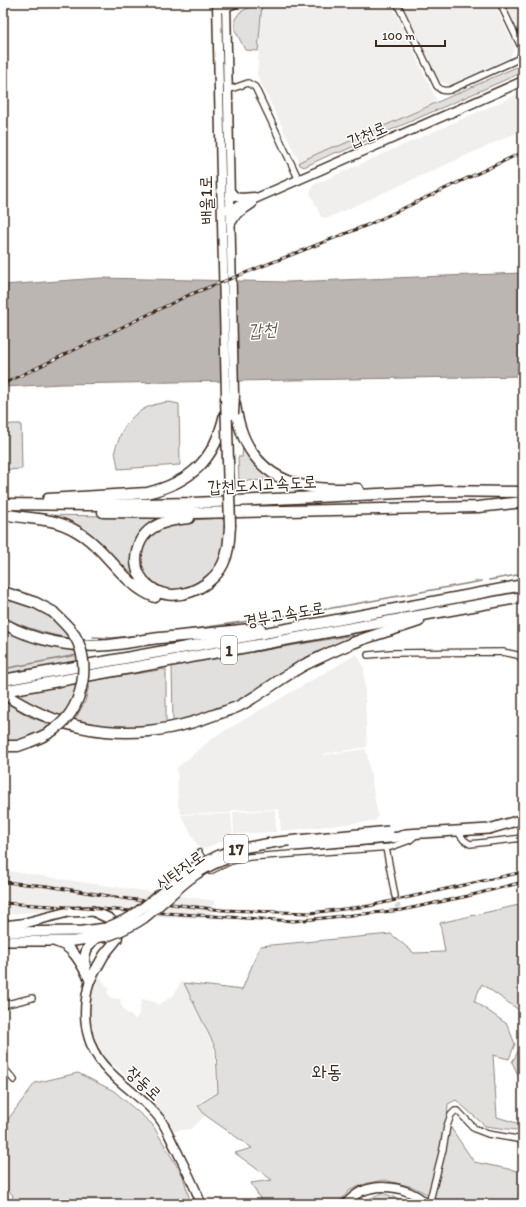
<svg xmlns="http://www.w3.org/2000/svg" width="526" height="1207" font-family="Itim,'Poor Story',sans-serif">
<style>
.built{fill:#f1efee}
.green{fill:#e2e0de;stroke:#8e857e}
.water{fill:#bcb6b3;stroke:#887e77}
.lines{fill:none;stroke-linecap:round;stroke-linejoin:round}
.stream{stroke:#887e77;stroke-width:1.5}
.street-tunnel{stroke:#d8d4d2;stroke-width:5.5;stroke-dasharray:5.5 3;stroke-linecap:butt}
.street-casing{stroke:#3b2a1e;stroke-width:8}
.secondary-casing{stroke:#3b2a1e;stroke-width:11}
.primary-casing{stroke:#3b2a1e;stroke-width:12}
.highway-casing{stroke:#3b2a1e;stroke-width:13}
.street{stroke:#fff;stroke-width:5.5}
.secondary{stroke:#fff;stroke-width:8}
.primary{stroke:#fff;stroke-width:9}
.highway{stroke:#fff;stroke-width:10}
.rail-casing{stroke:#3b2a1e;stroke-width:3}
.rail{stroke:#fff;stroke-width:1.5;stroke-dasharray:4.5;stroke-linecap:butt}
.primary-bridge-casing{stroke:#3b2a1e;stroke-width:12;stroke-linecap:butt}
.highway-bridge-casing{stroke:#3b2a1e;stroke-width:13;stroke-linecap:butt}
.primary-bridge{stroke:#fff;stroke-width:9}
.highway-bridge{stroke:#fff;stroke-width:10}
.labels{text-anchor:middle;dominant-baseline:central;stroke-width:3;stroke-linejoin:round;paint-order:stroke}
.shield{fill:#fff;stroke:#766a62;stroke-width:1}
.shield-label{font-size:16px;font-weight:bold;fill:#3b2a1e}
.street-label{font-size:17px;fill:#3b2a1e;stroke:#fff}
.water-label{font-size:18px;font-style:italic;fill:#685b52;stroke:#fff}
.quarter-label{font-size:19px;fill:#3b2a1e;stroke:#fff}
</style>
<rect width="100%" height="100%" fill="#fff"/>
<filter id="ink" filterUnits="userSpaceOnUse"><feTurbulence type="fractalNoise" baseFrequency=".025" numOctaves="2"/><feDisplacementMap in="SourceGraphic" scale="8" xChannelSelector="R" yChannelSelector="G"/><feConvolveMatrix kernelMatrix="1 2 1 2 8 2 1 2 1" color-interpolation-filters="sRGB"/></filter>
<g filter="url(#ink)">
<g class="built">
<path d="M262 3H391L437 101 339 146 332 147 299 162 257 75Z"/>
<path d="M402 3H494L515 47 510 57 450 85 439 81Z"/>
<path d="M505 3H523V41Z"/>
<path d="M523 92V130L328 218 321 217 310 193 313 185Z"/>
<path d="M357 654 364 667 367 747 324 754V755L366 749 378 816 375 821 337 825 336 819 337 825 281 831 279 809 231 810V813L181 814 178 806 177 768 214 737Z"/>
<path d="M275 810 276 832 234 834 233 812Z"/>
<path d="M231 814 233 837 200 850 181 815Z"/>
<path d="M3 870 81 882 216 901 209 918H169L97 910 62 909 3 915Z"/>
<path d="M99 975 109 990 107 992 111 998 121 999 120 1003 125 1011 135 1019 138 1016 142 999 155 1002 158 1005 174 995 181 981 184 983 214 1049 217 1093 202 1100 197 1106 205 1116 191 1129 173 1131 155 1102 109 1061 100 1049 95 1038 91 1025 90 1018 91 995Z"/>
</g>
<g class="green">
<path d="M259 3H262L258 51 245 50 235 30V19L240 12Z"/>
<path d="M523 64V72L341 152 334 153 304 167 300 165 299 162 332 147 339 146Z"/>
<path d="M169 402 179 404 180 465 118 469C118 463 115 456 115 450 116 446 119 440 120 436 129 414 147 404 169 402Z"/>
<path d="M12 424H21L22 469 3 470V426Z"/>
<path d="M243 444 278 480 239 481 238 457H242Z"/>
<path d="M43 515 170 517 138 542V584L95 540Z"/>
<path d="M221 518 226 523C225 537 224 555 215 567 202 584 169 599 150 583 148 582 146 579 144 576 137 568 137 558 140 548 143 541 148 532 154 529 173 519 200 520 221 518Z"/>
<path d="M3 596 40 610 58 622 72 639C48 634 25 628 3 617Z"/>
<path d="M3 628 77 649 81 661 3 674Z"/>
<path d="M354 635 293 667 237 702 213 713 173 723 172 666Z"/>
<path d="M166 669V724L128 728 94 725 74 721 85 702 90 681Z"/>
<path d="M79 683 76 696 63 717 37 708 13 694Z"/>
<path d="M3 701 30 717 54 725C37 735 23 742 3 741Z"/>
<path d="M523 904V1013L482 984 474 1001 507 1024 515 1044 509 1059 493 1055 497 1117 523 1125V1131L485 1126 456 1100 448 1104 447 1122 474 1162 523 1172V1204H442L439 1200 413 1187 384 1180 368 1183 350 1190 337 1204H263L251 1183 272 1180 235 1153 252 1148 205 1115 198 1106 203 1102 218 1093 216 1049 184 983 242 990 260 946 391 934 414 953 445 952 440 923Z"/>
<path d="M519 1050 523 1053V1086L512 1062Z"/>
<path d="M78 1073 114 1091 152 1124 183 1176 191 1204H10L13 1195 3 1187V1126L35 1083Z"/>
<path d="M382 1193 413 1203 414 1204H357Z"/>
</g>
<path class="water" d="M523 273V376L62 384 3 387V285L100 278 287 282Z"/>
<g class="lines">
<g class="stream">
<path d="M489 580 523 574"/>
<path d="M180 631 310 612 482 581"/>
<path d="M93 637 112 638 149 634"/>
<path d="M3 669 77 655"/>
</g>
<path class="street-tunnel" d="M395 896 398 908"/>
<g class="street-casing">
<g id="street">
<path d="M397 3 437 86C441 91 444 91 450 90L514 61C521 58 522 54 521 47L500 3"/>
<path d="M228 90 248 83 255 87 299 180"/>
<path d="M368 655 391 653 503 652 517 655 523 659"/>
<path d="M458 832 464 840 470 844 523 838"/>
<path d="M386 848 395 896"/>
<path d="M199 853 210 871 231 861 249 857 391 847 410 840 417 834"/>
<path d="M3 1005 32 998"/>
<path d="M3 1067 14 1080"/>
<path d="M429 1204 443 1149 447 1126 451 1115 455 1111H458L475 1129 488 1134 523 1140"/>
</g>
</g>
<g class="secondary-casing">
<g id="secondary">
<path d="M217 3 226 396"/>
<path d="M226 3 234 395"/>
<path d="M222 8 226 7 236 3"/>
<path d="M230 191C237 201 243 197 254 197"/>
<path d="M227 210 231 209 259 197 523 81"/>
<path d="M231 223 237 214 252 204"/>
<path d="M90 980C81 1011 83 1044 107 1069 123 1087 145 1099 160 1119 167 1128 171 1141 177 1151 185 1168 195 1186 201 1204"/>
<path d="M346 1204C366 1179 406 1184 427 1204"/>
</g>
</g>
<g class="primary-casing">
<g id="primary">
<path d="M389 838 399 837 406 834 489 829 523 819"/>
<path d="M3 926 21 924 68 912 93 911 110 919 115 925 118 933 117 939 104 955 90 980"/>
<path d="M3 932 83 931 106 928"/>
<path d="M3 941H74L108 936"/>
<path d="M56 942C74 946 82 966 90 980"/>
<path d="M86 968C82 957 87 945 96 938"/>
</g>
</g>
<g class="highway-casing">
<g id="highway">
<path d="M235 404C240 442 258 473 297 484 317 490 338 489 358 489"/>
<path d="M48 499 147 493C192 482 215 459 225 414"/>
<path d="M3 504 90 505 193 503 440 491 523 492"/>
<path d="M103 512 194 513 478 507 523 502"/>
<path d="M3 514C36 521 54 515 84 536 110 554 125 586 155 597"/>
<path d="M189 518C162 520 137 528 136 560 136 570 141 580 149 586 172 606 211 589 223 564 229 552 229 539 230 526"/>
<path d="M3 592 36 603 53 612"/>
<path d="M3 623C33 641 74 648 109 645 126 643 143 640 160 638 193 635 226 632 260 628"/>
<path d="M3 680 331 621 523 585"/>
<path d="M3 691 523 597"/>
<path d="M3 693C68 737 141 743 214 715 222 712 231 710 239 706 262 694 283 676 306 664 321 657 335 650 350 644 372 635 396 629 419 621"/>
<path d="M3 746H18L29 742"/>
</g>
</g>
<use href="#street" class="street"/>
<use href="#secondary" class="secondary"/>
<use href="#primary" class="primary"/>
<use href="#highway" class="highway"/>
<g class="rail-casing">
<g id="rail">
<path d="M3 384 189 295 370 224 523 152"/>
<path d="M3 882 47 886 128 899 222 910 310 913 369 906 523 872"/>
<path d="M3 903 294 921 402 910 468 896 523 882"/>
</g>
</g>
<use href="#rail" class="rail"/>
<g class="primary-bridge-casing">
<g id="primary-bridge">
<path d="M294 846 389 838"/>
<path d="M106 928 129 918 145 906 193 868 219 855 237 849 277 842 389 831"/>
<path d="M108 936C121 931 133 926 144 918 171 897 193 869 227 859"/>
</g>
</g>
<g class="highway-bridge-casing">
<g id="highway-bridge">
<path d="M226 396 230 526"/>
<path d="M233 414 234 395"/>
<path d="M29 742C39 738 48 735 56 728 81 710 90 670 78 642 73 630 62 621 53 612"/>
</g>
</g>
<use href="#primary-bridge" class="primary-bridge"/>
<use href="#highway-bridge" class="highway-bridge"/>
</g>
</g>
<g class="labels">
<g class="shield">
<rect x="221" y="636" width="16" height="28" rx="3"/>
<rect x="224" y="835" width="24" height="28" rx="3"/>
</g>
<g class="shield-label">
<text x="229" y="650">1</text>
<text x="236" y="849">17</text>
</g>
<g class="street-label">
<text transform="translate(367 134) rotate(-24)">갑천로</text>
<text transform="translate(206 200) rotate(-91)">배울1로</text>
<text transform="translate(262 484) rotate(-3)">갑천도시고속도로</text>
<text transform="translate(284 614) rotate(-10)">경부고속도로</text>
<text transform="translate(180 870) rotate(-36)">신탄진로</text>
<text transform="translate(144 1083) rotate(43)">장동로</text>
</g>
<g class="water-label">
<text transform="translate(262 330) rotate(-4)">갑천</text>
</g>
<g class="quarter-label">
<text x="327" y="1071">와동</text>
</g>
</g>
<rect width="526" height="1207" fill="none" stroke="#fff" stroke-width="16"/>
<rect x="8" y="8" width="510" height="1191" fill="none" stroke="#3b2a1e" stroke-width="1.5" filter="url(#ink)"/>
<path d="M376 40v6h69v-6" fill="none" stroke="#3b2a1e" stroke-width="2"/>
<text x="382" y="40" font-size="12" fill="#3b2a1e" stroke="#ffffff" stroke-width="3" paint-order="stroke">100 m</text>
</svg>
